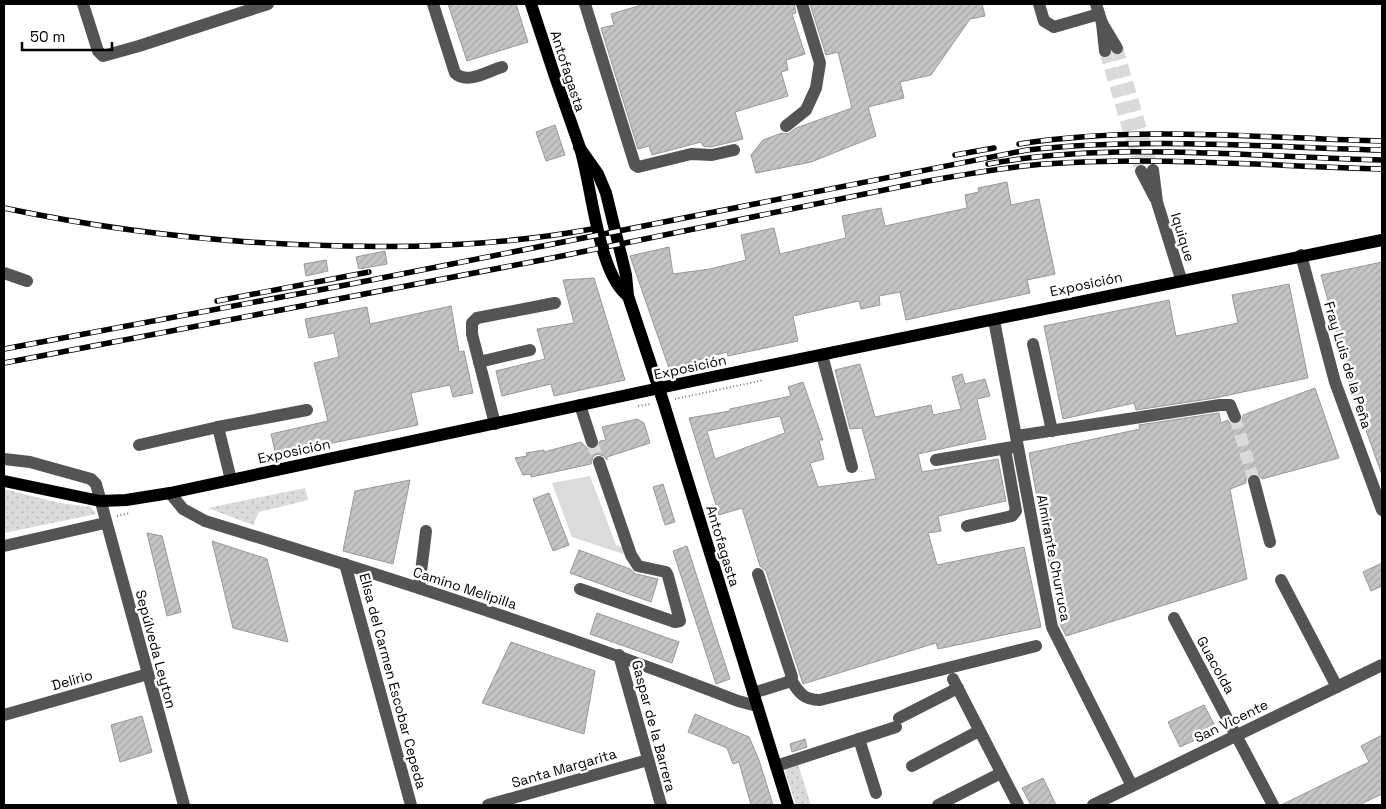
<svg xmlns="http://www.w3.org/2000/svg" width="1386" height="809" font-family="'Space Grotesk',sans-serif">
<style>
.green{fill:#dbdbdb}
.park{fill:url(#park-dots)}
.building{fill:url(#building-hatch);stroke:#989898;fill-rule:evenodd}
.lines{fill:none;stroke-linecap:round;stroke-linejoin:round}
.minor-tunnel{stroke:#d9d9d9;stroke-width:12;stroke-dasharray:12 6;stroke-linecap:butt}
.path{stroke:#767676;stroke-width:2;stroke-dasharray:1 2.5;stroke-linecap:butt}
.minor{stroke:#545454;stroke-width:12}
.major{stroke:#000;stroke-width:12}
.rail-casing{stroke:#000;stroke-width:5.5}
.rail{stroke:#fff;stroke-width:4;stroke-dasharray:11;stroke-linecap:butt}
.labels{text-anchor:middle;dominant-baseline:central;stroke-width:5;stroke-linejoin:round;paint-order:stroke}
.street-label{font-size:14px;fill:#000;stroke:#fff}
</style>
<defs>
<pattern id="park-dots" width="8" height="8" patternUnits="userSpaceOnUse" patternTransform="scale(1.25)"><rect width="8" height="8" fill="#dbdbdb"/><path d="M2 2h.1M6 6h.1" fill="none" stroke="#bababa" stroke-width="1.8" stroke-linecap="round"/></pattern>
<pattern id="building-hatch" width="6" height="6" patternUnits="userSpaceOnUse" patternTransform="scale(1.25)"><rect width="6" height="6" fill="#c4c4c4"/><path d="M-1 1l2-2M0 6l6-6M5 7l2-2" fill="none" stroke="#a7a7a7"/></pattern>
</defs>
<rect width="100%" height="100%" fill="#fff"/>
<path class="green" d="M590 476 616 545 623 547 626 555 572 537 552 483Z"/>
<g class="park">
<path d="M305 488 308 500 259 512 253 525 208 508Z"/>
<path d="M4 489 60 503 91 507 96 514 4 533Z"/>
<path d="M797 761 811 805H796L783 765Z"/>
</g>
<g class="building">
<path d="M448 4H516L528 42 467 61Z"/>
<path d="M645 4H794L796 13 792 14 805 54 786 60 788 70 781 72 788 96 735 112 743 139 711 147 703 146 701 142 652 155 649 146 638 149 601 28 614 25 611 14Z"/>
<path d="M810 4H982L985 16 970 19 931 75 900 82 904 98 868 107 876 136 811 162 756 173 751 155 763 140 782 133 788 134 796 128 852 108 838 52 826 55Z"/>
<path d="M555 125 565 155 546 161 536 132Z"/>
<path d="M1007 182 1011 205 1039 199 1055 274 1027 280 1030 293 906 320 900 292 879 296 880 305 861 309 859 301 793 316 798 341 728 356 727 352 669 368 630 256 669 247 673 274 710 269 746 260 741 235 774 228 780 254 846 238 842 216 881 208 885 226 967 208 965 195 979 192 978 188Z"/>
<path d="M385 251 387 264 359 269 356 257Z"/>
<path d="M326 260 328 271 306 276 304 264Z"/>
<path d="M1382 262V475L1347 377H1349L1321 275Z"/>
<path d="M594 278 625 380 554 396 551 384 502 396 496 371 545 359 537 329 574 323 563 280Z"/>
<path d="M1289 284 1308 378 1215 398 1136 410 1134 403 1063 419 1044 326 1169 300 1176 336 1238 323 1232 295Z"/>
<path d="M451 306 459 352 464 351 473 393 453 397 450 385 411 393 418 425 276 455 271 434 328 421 314 363 339 357 334 333 309 338 305 319 367 307 370 324Z"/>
<path d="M860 364 875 417 931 405 933 415 961 409 952 377 962 374 965 384 985 379 990 396 977 399 986 439 918 454 922 472 998 459 1006 501 938 516 941 531 928 533 937 565 1024 547 1041 627 938 649 936 643 803 684 766 571 760 566 742 508 719 515 689 418 730 411V409L791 396 788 387 803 382 823 440H819L824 459 810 463 818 487 876 479 862 428 850 429 835 370ZM780 416 785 433 715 459 707 431Z"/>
<path d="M1315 388 1339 458 1262 479 1257 473H1251L1246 478V483L1230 489 1247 579 1066 636 1060 624 1029 453 1140 429 1139 425 1219 413 1221 423 1228 420 1230 424 1238 425 1242 422 1243 415Z"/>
<path d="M637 419 644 423 650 443 607 457V460L604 456 597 454 593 457 591 464 531 477V474L523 475 515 458 527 456 526 453 544 450V452L581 442 587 448 594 450 598 447 600 441 606 440 602 427Z"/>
<path d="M410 480 393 564 343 551 355 491Z"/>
<path d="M663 484 675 522 665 525 653 487Z"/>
<path d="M549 493 569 545 553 551 533 499Z"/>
<path d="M147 533 162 536 181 612 167 616Z"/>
<path d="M212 541 267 559 288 642 233 628Z"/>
<path d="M687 546 730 679 716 684 673 551Z"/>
<path d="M579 550 630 569 636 574 658 579 651 602 570 573Z"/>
<path d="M1382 563V586L1371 591 1363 572Z"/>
<path d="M597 613 679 642 672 663 590 634Z"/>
<path d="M511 642 595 671 584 734 482 703Z"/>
<path d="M1204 705 1217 730 1180 747 1168 722Z"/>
<path d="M695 714 749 737 759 760 773 805H751L739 762 733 764 727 748 688 732Z"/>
<path d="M142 716 152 752 120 762 111 725Z"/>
<path d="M1382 735V794L1359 805H1281L1369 762 1361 746Z"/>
<path d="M805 739 807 747 792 752 790 744Z"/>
<path d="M1043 778 1056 805H1031L1022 788Z"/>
</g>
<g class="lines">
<g class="minor-tunnel">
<path d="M1117 48 1153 170"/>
<path d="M1105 51 1141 171"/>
<path d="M1235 417 1254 481"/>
<path d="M592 442 599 462"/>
</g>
<g class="path">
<path d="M675 399 764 380"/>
<path d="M638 406 651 404"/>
<path d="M117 516 130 513"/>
</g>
<g class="minor">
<path d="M83 4 98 51 103 56 139 46 268 4"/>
<path d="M433 4 455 73C467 85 488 71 502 67"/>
<path d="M585 4 635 165 638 167 691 154 712 155 734 150"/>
<path d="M1039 4 1044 21 1054 27 1099 14"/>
<path d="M1096 4 1102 23 1105 51"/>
<path d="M1102 23 1117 48"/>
<path d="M786 126 806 110 816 88 820 63 802 4"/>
<path d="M1153 170 1157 202 1181 279"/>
<path d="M1141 171 1155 198"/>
<path d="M1301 255 1335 382 1382 510"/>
<path d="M4 273 27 281"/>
<path d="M994 320 1052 627 1132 786"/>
<path d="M1033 344 1052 431"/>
<path d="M822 355 852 467"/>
<path d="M479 362 530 350"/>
<path d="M580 405 592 442"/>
<path d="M495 424 472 334V323L477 318 555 303"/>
<path d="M218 427 307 410"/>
<path d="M1016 436 1220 405H1230L1235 417"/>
<path d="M139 445 218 427 231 480"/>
<path d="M4 459 30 462 91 479 96 484 184 805"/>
<path d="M936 460 1013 447"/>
<path d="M1254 481 1270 542"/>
<path d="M170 493 183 509 205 521C385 576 563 633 738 701L757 706"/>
<path d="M967 526 1012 516 1016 511 1005 449"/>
<path d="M4 546 105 523"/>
<path d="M345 564 411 805"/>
<path d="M1281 580 1337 687"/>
<path d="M419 588 426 531"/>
<path d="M580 589 675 622 680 621 668 576 666 572 638 566 631 555 599 462"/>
<path d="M1174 618 1273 805"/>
<path d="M619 655 661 805"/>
<path d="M953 679 1018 805"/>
<path d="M791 680C799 693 804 700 820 700L1036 646"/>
<path d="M753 693 788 682 792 677 758 574"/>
<path d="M4 715 148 674"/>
<path d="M899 718 958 688"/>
<path d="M859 739 876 793"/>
<path d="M776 766 896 727"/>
<path d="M912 766 979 731"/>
<path d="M488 805 648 760"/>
<path d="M938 805 1001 773"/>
<path d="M1093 805 1382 665"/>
</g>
<g class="major">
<path d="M531 4C546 51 562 98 579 145 592 183 597 273 628 296"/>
<path d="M579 147 598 174 606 193 626 275 628 296 663 401 788 805"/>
<path d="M4 481 100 501 126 500 170 493 683 383 1382 240"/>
</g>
<g class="rail-casing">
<g id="rail">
<path d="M1019 144C1138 125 1262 138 1382 141"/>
<path d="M955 155 994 148"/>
<path d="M988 164C1112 141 1255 157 1382 160"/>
<path d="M4 208C118 232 228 244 344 246 428 248 510 244 592 229"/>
<path d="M217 301 369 272"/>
<path d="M4 349 351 284 1027 150C1145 137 1264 147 1382 150"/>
<path d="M4 363 547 259 928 181C967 174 1006 167 1045 164 1157 156 1270 166 1382 169"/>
</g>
</g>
<use href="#rail" class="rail"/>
</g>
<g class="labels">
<g class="street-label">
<text transform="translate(568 71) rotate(72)">Antofagasta</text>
<text transform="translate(1183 237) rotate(73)">Iquique</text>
<text transform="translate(1086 284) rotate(-12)">Exposición</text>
<text transform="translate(1348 365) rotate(73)">Fray Luis de la Peña</text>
<text transform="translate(690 367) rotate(-12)">Exposición</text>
<text transform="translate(294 451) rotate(-12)">Exposición</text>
<text transform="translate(723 546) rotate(73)">Antofagasta</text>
<text transform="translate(1054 558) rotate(79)">Almirante Churruca</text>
<text transform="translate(465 588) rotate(18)">Camino Melipilla</text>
<text transform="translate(156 649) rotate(75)">Sepúlveda Leyton</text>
<text transform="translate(1216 665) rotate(61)">Guacolda</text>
<text transform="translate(72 680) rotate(-16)">Delirio</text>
<text transform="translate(393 681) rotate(75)">Elisa del Carmen Escobar Cepeda</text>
<text transform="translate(1231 721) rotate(-26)">San Vicente</text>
<text transform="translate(654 726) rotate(75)">Gaspar de la Barrera</text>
<text transform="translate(564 768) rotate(-16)">Santa Margarita</text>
</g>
</g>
<rect width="1386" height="809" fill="none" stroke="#000000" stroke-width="10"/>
<path d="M22 42v8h90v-8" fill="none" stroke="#000000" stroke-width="2.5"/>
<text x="30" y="42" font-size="15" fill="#000000" stroke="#ffffff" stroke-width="4" paint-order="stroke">50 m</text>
</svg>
